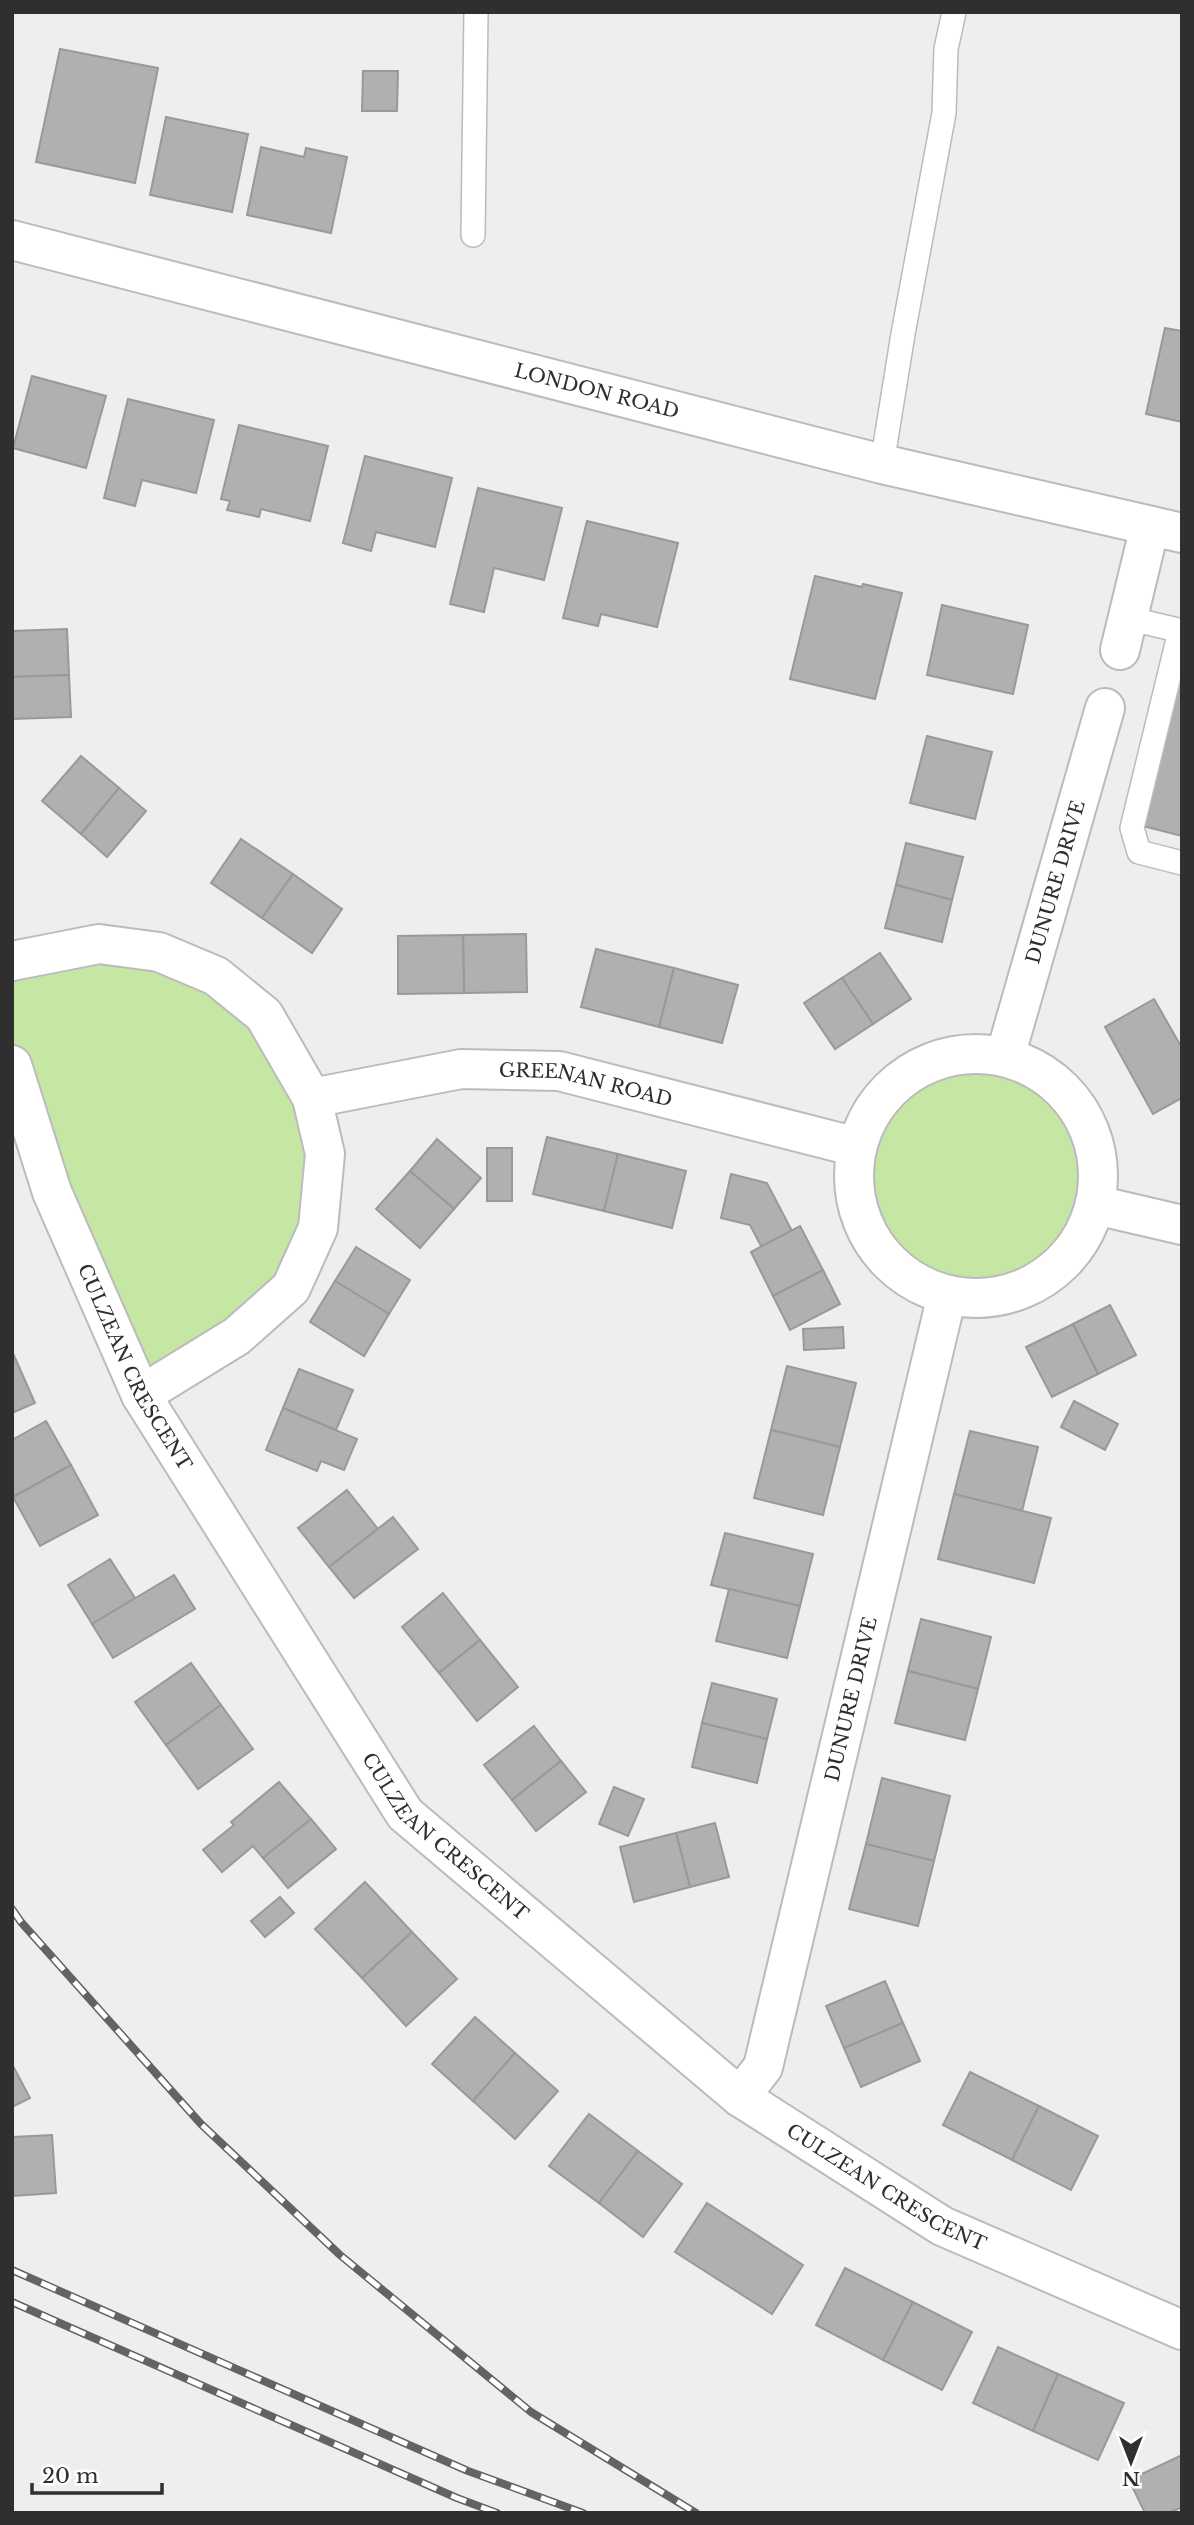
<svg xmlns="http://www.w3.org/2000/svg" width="1194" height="2525" font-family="'Libre Baskerville',serif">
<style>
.green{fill:#c6e7a4}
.building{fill:#b0b0b3;stroke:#99989b;stroke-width:2}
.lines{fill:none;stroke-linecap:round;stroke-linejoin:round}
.lane-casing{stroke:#bbbabd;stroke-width:26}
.street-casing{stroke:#bbbabd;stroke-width:42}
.secondary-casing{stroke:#bbbabd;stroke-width:42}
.lane{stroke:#fff;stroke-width:23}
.street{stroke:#fff;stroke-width:38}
.secondary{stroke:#fff;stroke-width:38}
.rail-casing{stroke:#636365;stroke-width:8}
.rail{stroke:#fff;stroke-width:5;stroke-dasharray:16;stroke-linecap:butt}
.labels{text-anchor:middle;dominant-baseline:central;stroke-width:5;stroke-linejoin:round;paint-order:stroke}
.street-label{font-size:19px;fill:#2f2f30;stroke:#fff}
</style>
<rect width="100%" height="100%" fill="#eeedf0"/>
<g class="green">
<path d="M99 944 264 1015 325 1154 291 1288 141 1395 12 1065V961Z"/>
<circle cx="976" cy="1176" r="104"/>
</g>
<g class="building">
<path d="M60 49 158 68 135 183 36 162Z"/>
<path d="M363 71H398L397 111H362Z"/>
<path d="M166 117 248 134 232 212 150 195Z"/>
<path d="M261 147 304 157 306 148 347 157 331 233 247 215Z"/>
<path d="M1165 328 1182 331V422L1146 414Z"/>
<path d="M32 376 106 396 86 468 13 448Z"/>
<path d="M128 399 214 420 196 493 142 480 135 506 104 498Z"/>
<path d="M239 425 328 446 310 521 261 509 259 517 227 510 230 501 221 499Z"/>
<path d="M365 456 452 478 435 547 376 532 371 551 343 543Z"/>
<path d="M478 488 562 508 544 580 494 568 484 612 450 604Z"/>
<path d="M587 521 678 543 657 627 601 614 598 626 563 618Z"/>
<path d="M815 576 862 587 863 584 902 593 875 699 790 679Z"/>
<path d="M942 605 1028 625 1013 694 927 675Z"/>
<path d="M67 629 69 675 12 677V631Z"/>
<path d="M69 675 71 717 12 719V677Z"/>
<path d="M1176 678 1182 679V836L1139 825Z"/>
<path d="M927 736 992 752 975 819 910 803Z"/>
<path d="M81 756 119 788 81 834 42 801Z"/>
<path d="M119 788 146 811 107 857 81 834Z"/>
<path d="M241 839 293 874 262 918 211 883Z"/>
<path d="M906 843 963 857 952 900 896 885Z"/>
<path d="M293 874 342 909 312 953 262 918Z"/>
<path d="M896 885 952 900 942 942 885 928Z"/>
<path d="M526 934 527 992 464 993 463 935Z"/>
<path d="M463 935 464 993 398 994V936Z"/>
<path d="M596 949 674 968 659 1027 581 1007Z"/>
<path d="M880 953 911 999 873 1024 842 978Z"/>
<path d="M674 968 738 985 722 1043 659 1027Z"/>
<path d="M842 978 873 1024 835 1049 804 1003Z"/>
<path d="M1154 999 1182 1048V1098L1153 1114 1105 1027Z"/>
<path d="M547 1137 618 1154 604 1211 533 1194Z"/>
<path d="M437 1139 481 1178 454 1209 410 1171Z"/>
<rect x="487" y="1148" width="25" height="53"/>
<path d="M618 1154 686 1171 672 1228 604 1211Z"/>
<path d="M410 1171 454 1209 420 1248 376 1209Z"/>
<path d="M731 1174 767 1183 792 1231 761 1246 750 1225 721 1218Z"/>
<path d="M800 1226 823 1270 773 1296 751 1252Z"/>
<path d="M356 1247 410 1280 389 1314 335 1281Z"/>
<path d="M823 1270 840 1304 790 1330 773 1296Z"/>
<path d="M335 1281 389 1314 364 1356 310 1322Z"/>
<path d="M1110 1305 1136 1355 1098 1374 1073 1324Z"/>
<path d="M1073 1324 1098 1374 1052 1397 1026 1347Z"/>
<path d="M843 1327 844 1348 804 1350 803 1329Z"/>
<path d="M12 1351 35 1403 12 1413Z"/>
<path d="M787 1366 856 1383 840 1447 771 1430Z"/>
<path d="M299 1369 353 1390 336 1430 283 1408Z"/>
<path d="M1074 1401 1118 1424 1105 1450 1061 1427Z"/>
<path d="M283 1408 357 1439 344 1470 321 1461 317 1471 266 1450Z"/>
<path d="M46 1421 71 1465 13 1497 12 1440Z"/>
<path d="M771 1430 840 1447 823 1515 754 1498Z"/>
<path d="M970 1431 1038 1447 1022 1511 954 1494Z"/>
<path d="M71 1465 98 1515 40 1546 13 1497Z"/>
<path d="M347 1490 378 1529 329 1567 298 1528Z"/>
<path d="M954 1494 1051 1518 1034 1583 938 1559Z"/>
<path d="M393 1517 418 1549 354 1598 329 1567Z"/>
<path d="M725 1533 813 1554 800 1606 711 1585Z"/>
<path d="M110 1559 135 1598 92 1624 68 1585Z"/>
<path d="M174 1575 195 1609 113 1658 92 1624Z"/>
<path d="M729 1589 800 1606 787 1658 716 1641Z"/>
<path d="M443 1593 480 1640 439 1673 402 1627Z"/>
<path d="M921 1619 991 1637 978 1689 908 1671Z"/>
<path d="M480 1640 518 1687 477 1721 439 1673Z"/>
<path d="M191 1663 221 1705 166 1745 135 1702Z"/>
<path d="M908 1671 978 1689 965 1740 895 1723Z"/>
<path d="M712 1683 777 1699 767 1739 702 1723Z"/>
<path d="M221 1705 253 1749 198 1789 166 1745Z"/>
<path d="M702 1723 767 1739 757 1783 692 1767Z"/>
<path d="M534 1726 561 1761 512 1800 484 1765Z"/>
<path d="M561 1761 586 1792 536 1831 512 1800Z"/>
<path d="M882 1778 950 1796 934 1861 866 1844Z"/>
<path d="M279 1782 311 1819 263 1858 253 1846 222 1872 203 1850 234 1825 231 1822Z"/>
<path d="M614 1787 644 1799 628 1836 599 1824Z"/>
<path d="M311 1819 336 1849 288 1888 263 1858Z"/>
<path d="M715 1823 729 1877 690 1887 676 1833Z"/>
<path d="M676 1833 690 1887 634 1902 620 1847Z"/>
<path d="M866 1844 934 1861 918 1926 849 1909Z"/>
<path d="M365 1882 412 1932 362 1978 315 1929Z"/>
<path d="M280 1897 294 1913 265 1937 251 1921Z"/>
<path d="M412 1932 457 1979 406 2026 362 1978Z"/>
<path d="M885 1981 903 2023 844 2048 826 2006Z"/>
<path d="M475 2017 515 2053 473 2101 432 2064Z"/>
<path d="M903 2023 920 2061 861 2087 844 2048Z"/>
<path d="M515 2053 558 2091 515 2139 473 2101Z"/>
<path d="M12 2064 30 2098 12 2107Z"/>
<path d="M970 2072 1039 2106 1012 2160 943 2125Z"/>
<path d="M1039 2106 1098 2136 1071 2190 1012 2160Z"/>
<path d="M589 2114 638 2151 599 2203 549 2166Z"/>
<path d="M52 2135 56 2193 12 2196V2137Z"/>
<path d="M638 2151 682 2184 643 2237 599 2203Z"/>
<path d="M707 2203 803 2265 772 2314 675 2252Z"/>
<path d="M845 2268 913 2302 883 2360 816 2325Z"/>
<path d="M913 2302 972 2332 942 2390 883 2360Z"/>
<path d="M998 2347 1058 2374 1033 2431 973 2403Z"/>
<path d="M1058 2374 1124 2403 1098 2460 1033 2431Z"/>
<path d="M1182 2455V2507L1169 2513H1145L1129 2480Z"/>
</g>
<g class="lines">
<g class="lane-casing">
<g id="lane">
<path d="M473 235 476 12"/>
<path d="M882 464 903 334 944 113 946 49 954 12"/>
<path d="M1127 618 1182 631"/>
<path d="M1180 631 1132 828 1139 852 1182 863"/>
</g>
</g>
<g class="street-casing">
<g id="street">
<path d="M1120 650 1150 526"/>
<path d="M12 961 99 944 159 952 216 976 264 1015 312 1098 325 1154 318 1228 291 1288 237 1336 141 1395"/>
<circle cx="976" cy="1176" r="122"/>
<path id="s1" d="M1005 1057 1105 708"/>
<path id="s2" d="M12 1065 52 1192 141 1395 405 1814 740 2097 942 2226 1182 2330"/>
<path id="s3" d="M312 1098 461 1069 559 1071 857 1147"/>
<path d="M1096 1205 1182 1225"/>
<path id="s4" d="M740 2097 763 2067 947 1295"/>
</g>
</g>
<g class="secondary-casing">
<g id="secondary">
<path id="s5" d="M12 240 882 464 1182 533"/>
</g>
</g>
<use href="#lane" class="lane"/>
<use href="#street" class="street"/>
<use href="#secondary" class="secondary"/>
<g class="rail-casing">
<g id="rail">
<path d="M12 1909 21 1922 201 2124 340 2255 531 2412 696 2513"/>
<path d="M12 2270 468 2471 583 2513"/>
<path d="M12 2302 457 2498 497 2513"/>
</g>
</g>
<use href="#rail" class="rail"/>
</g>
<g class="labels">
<g class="street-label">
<text stroke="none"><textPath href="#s5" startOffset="604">LONDON ROAD</textPath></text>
<text stroke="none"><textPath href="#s1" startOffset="182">DUNURE DRIVE</textPath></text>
<text stroke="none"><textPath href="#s3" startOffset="278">GREENAN ROAD</textPath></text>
<text stroke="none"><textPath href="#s2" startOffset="327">CULZEAN CRESCENT</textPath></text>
<text stroke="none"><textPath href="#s4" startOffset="416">DUNURE DRIVE</textPath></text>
<text stroke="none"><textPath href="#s2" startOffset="894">CULZEAN CRESCENT</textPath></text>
<text stroke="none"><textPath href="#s2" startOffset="1461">CULZEAN CRESCENT</textPath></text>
</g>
</g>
<rect width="1194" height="2525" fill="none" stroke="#2f2f30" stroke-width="28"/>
<g transform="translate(1131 2462) rotate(180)" stroke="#ffffff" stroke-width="5" paint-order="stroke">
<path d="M0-5L12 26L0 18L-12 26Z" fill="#2f2f30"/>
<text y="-10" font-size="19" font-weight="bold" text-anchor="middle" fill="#2f2f30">N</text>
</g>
<path d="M32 2483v10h130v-10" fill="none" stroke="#2f2f30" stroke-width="3.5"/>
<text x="42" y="2483" font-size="21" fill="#2f2f30" stroke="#ffffff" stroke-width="5" paint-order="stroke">20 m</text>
</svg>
